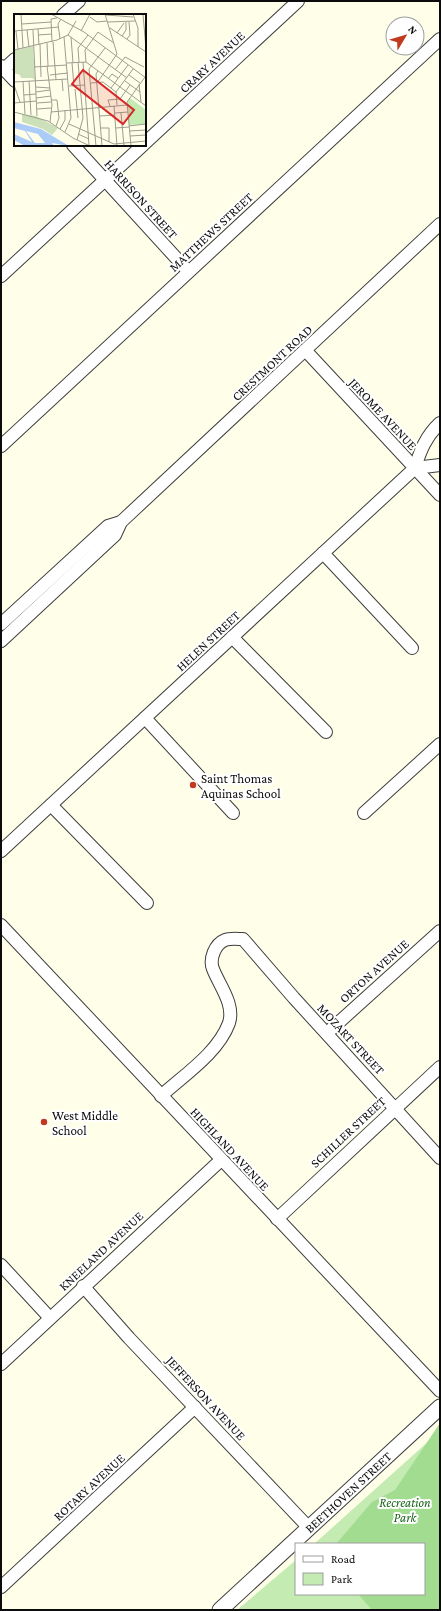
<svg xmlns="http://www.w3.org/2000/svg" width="441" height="1611" font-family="'Crimson Pro',serif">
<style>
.green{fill:#c3ebb2}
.forest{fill:#a2dc90}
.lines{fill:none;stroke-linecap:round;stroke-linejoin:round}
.minor-casing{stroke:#3e3e3e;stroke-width:14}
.tertiary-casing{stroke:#3e3e3e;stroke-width:17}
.minor{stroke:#fff;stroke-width:12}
.tertiary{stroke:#fff;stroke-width:15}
.poi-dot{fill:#c13a1e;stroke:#fff;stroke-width:1.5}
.labels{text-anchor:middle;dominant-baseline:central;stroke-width:4;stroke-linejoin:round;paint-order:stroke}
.street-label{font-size:13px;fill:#0b0b0b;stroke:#fff}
.poi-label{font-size:13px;fill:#0b0b0b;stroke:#fff;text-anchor:start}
.park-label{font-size:13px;font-style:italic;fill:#19651a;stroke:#fff}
.inset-road{fill:none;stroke:#9d9d90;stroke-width:1}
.view{fill:#d62828;fill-opacity:0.15;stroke:#d62828;stroke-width:2}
.inset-edge{fill:none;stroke:#0b0b0b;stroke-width:2}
</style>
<rect width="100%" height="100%" fill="#ffffe9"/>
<path class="green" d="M440 1431V1610H237L296 1560V1594H424V1544H314Z"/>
<path class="forest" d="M440 1423V1610H372L358 1594H424V1544H336L372 1502 395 1490Z"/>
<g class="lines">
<g class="minor-casing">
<g id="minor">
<path d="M63 15 79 1"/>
<path d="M1 66 15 81"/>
<path d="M4 69 15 59"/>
<path d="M145 143 298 1"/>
<path d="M73 145 188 271"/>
<path d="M1 276 143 145"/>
<path d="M306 351 440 495"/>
<path d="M1 446 440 39"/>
<path d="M415 468C420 451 426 436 440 423"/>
<path d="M323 553 412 648"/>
<path d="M1 624 108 526 121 522"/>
<path d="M232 637 326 732"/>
<path d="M1 641 115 535 121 522 440 224"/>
<path d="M145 718 233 813"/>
<path d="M51 805 147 903"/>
<path d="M364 813 440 744"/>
<path d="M1 851 415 468 440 465"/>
<path d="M1 925 440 1391"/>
<path d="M327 1033 440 931"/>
<path d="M161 1096C184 1075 218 1053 229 1023 235 1004 219 985 213 969 209 959 215 944 225 940 230 938 238 939 243 939L294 998 440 1158"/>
<path d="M277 1219 440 1067"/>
<path d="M1 1265 50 1318"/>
<path d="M83 1286 129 1338 309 1528"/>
<path d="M1 1364 221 1160"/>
<path d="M1 1587 195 1407"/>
</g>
</g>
<g class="tertiary-casing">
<g id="tertiary">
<path id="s1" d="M220 1610 440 1407"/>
</g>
</g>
<use href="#minor" class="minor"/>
<use href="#tertiary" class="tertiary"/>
</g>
<g class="poi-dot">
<circle cx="193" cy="785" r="4"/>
<circle cx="44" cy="1122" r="4"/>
</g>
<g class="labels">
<g class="street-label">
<text transform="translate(212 62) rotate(-43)">CRARY AVENUE</text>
<text transform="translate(141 199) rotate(48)">HARRISON STREET</text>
<text transform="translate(211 232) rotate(-43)">MATTHEWS STREET</text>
<text transform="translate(272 363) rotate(-43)">CRESTMONT ROAD</text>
<text transform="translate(383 414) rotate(47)">JEROME AVENUE</text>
<text transform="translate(208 641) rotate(-43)">HELEN STREET</text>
<text transform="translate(374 971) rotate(-42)">ORTON AVENUE</text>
<text transform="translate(351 1039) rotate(47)">MOZART STREET</text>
<text transform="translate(348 1132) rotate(-43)">SCHILLER STREET</text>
<text transform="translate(230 1149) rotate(47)">HIGHLAND AVENUE</text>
<text transform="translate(101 1251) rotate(-43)">KNEELAND AVENUE</text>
<text transform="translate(206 1398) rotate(47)">JEFFERSON AVENUE</text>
<text transform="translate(89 1487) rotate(-43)">ROTARY AVENUE</text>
<text stroke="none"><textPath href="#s1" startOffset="174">BEETHOVEN STREET</textPath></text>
</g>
<g class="poi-label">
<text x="201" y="778">Saint Thomas<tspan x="201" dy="15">Aquinas School</tspan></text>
<text x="52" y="1115">West Middle<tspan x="52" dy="15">School</tspan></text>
</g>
<g class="park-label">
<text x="405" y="1502">Recreation<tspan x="405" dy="15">Park</tspan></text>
</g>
</g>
<g transform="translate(14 14)">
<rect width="132" height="132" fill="#ffffe9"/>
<path d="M116 84 132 96V110L115 111 114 87Z" fill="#c3ebb2"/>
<path d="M19 32 21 66 18 64H7L6 61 0 59V36ZM8 100 22 102 44 114 38 121 29 115 8 108Z" fill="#cce1ba"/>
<path d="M0 108 27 115 55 132 38 129 40 132H11L0 126V120L18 128 11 117 0 114ZM12 117 24 120 31 129H21Z" fill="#abcbf9" fill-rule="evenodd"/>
<path class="inset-road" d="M7 0 9 34M37 0 70 18 132 64M119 0 124 14V33M129 0 132 35M92 1 119 3M76 3 83 8 93 7M94 8 121 7M8 10 37 8M96 14 132 38M24 15 25 31M13 16 15 33M19 16 23 102M0 17 45 13M2 17 4 35M67 17 76 0M103 19 110 9M24 21 38 20M54 21 113 64M108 22 112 16V8M50 23 57 104 51 118M57 23 59 49M46 25 44 10 47 5M113 25 116 21 115 8M38 28 37 5 43 4M39 28 42 66M33 29 34 52M26 30 27 63M0 36 43 26 54 21 62 7M65 48 64 34 74 21M69 48 75 131M72 48 71 36 84 18 100 29M53 49 72 48 132 92M58 49 60 72M33 52 38 91 36 108M20 53 53 51M101 56 111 43 130 53M84 57 82 60 88 132M36 61 54 59M115 61 126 69M48 65 49 77M94 65 98 60 104 64M15 67 17 101M111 67 126 78M0 68 54 65M9 68 11 100M77 69 89 68 102 78M83 69 103 40 91 0M125 70 127 88M0 71 6 88M55 72 71 71M22 73 36 74M97 74 114 51M61 75 64 104M22 78 36 76M10 81 22 80M22 84 37 82M37 86H43L45 104 42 112M0 89 22 87M23 89 37 88M103 91 102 78 119 55M96 92 94 86 106 85 116 71M100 92 103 132M23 95 37 94M0 98 34 107 59 124 76 132M37 98 113 91M101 99 114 98M107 99 110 132M86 102 101 101M55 110 100 130 132 127M115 112 132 110M87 114H95V128M102 114 115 113M46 115 51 106V96M115 117 132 116M64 120 75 125M116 122 132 121M63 126 69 104 64 48M82 132 75 55 91 34M117 132 113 88 131 63"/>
<path class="view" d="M69 56 120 96 109 110 58 70Z"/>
<rect width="132" height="132" class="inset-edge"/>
</g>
<rect width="441" height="1611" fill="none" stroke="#0b0b0b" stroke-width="4"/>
<rect x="295" y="1543" width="130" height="52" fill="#ffffff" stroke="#9d9d9d"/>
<rect x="303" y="1556" width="20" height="6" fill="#ffffff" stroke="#9d9d9d"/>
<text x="331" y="1563" font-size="12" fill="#0b0b0b">Road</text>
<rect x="303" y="1573" width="20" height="12" fill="#c3ebb2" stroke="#9d9d9d"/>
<text x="331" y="1583" font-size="12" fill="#0b0b0b">Park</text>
<g transform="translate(405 36) rotate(52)"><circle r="19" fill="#ffffff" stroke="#9d9d9d"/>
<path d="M0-3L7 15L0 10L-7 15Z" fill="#c13a1e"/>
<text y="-6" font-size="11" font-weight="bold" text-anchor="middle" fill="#0b0b0b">N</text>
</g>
</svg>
